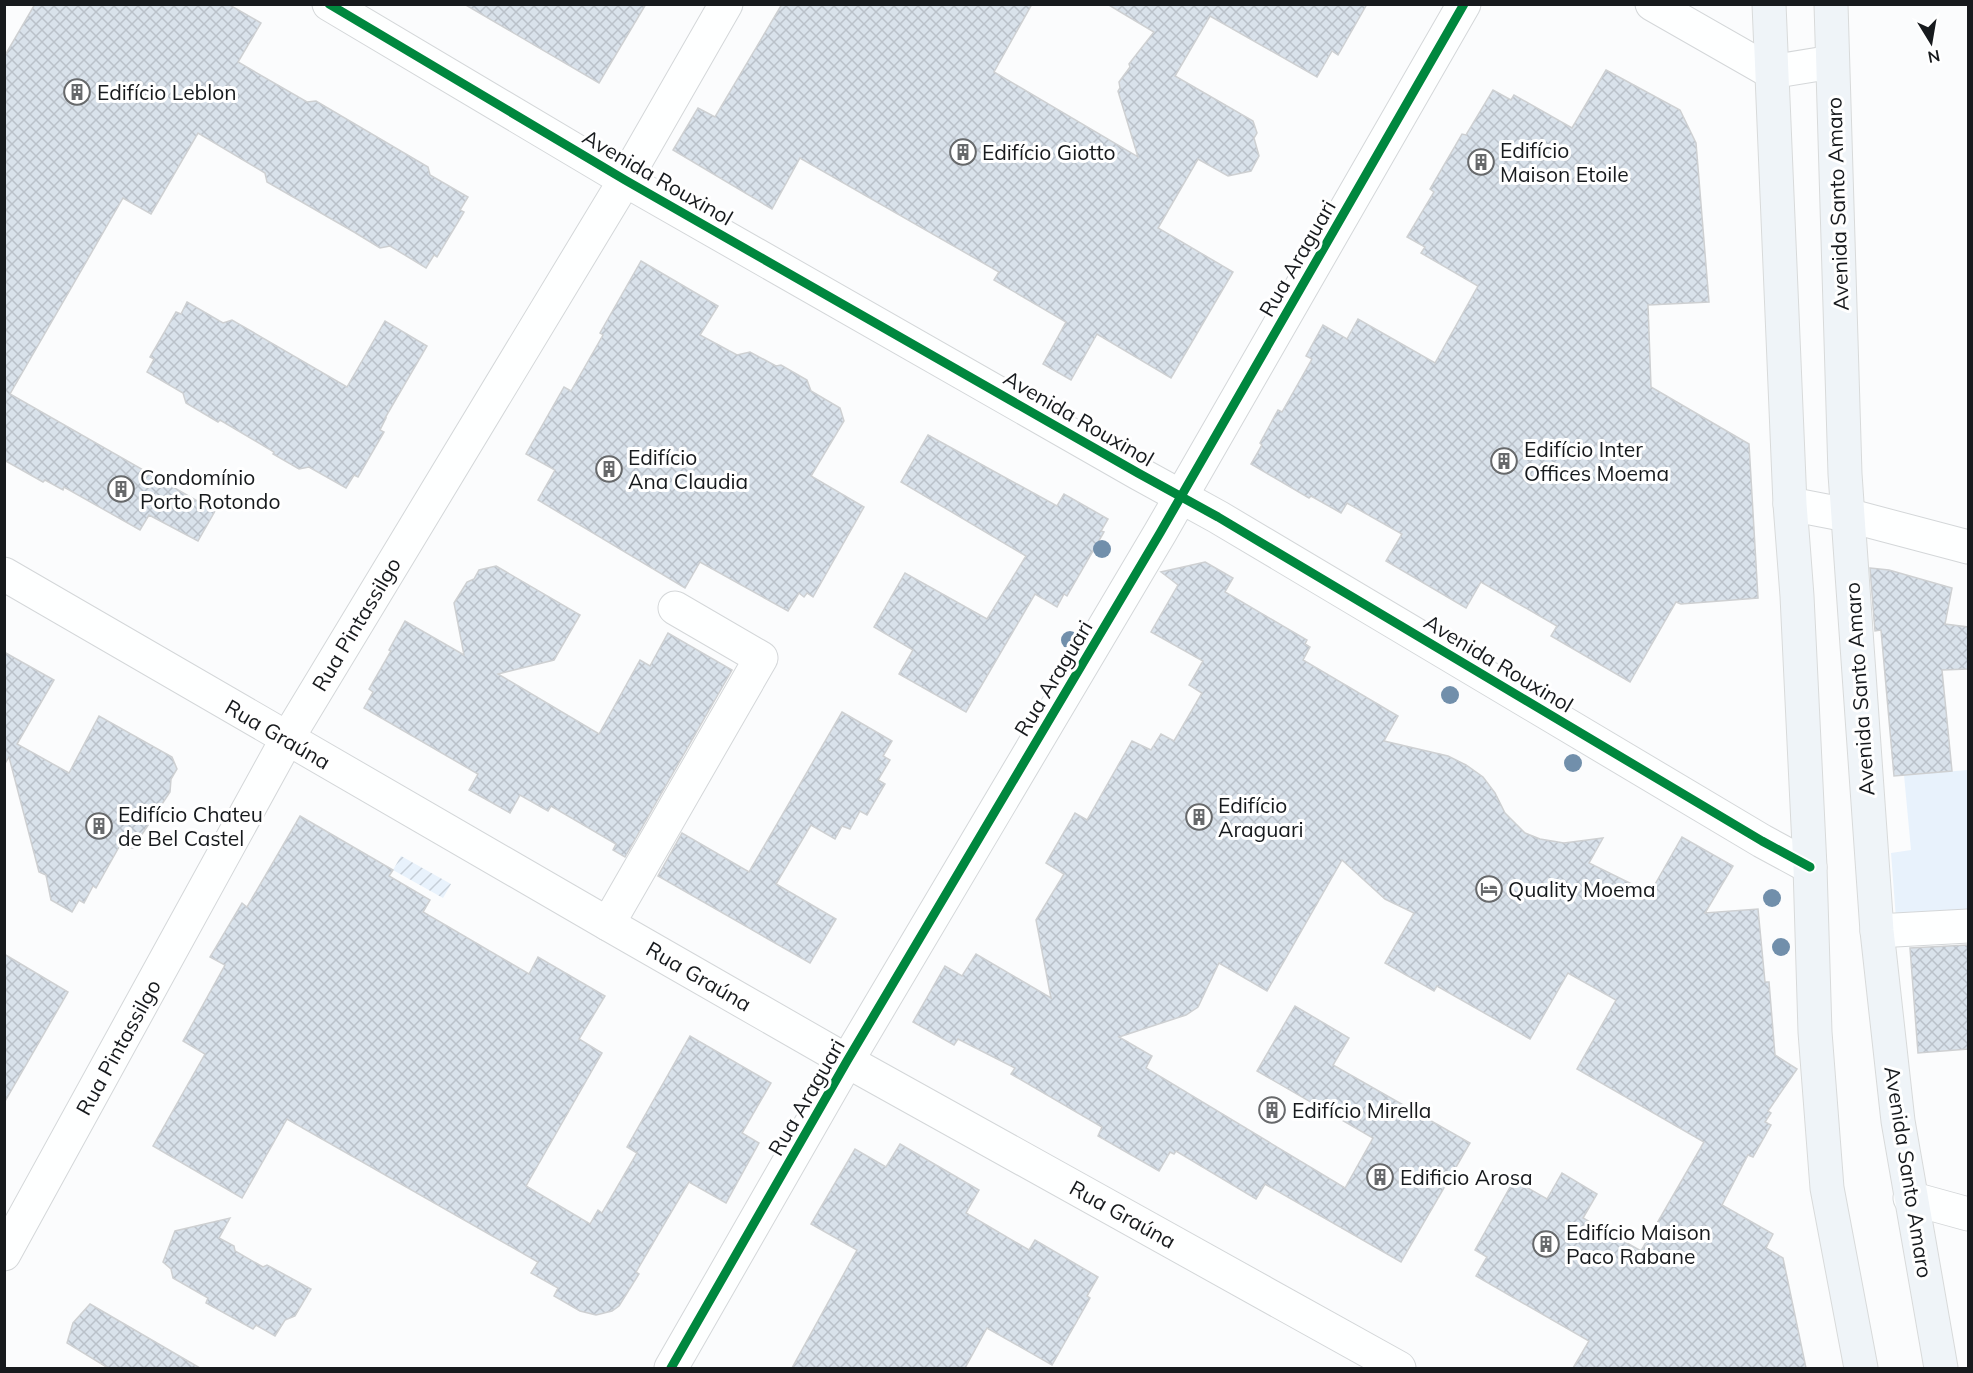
<svg xmlns="http://www.w3.org/2000/svg" width="1973" height="1373" font-family="Mulish,sans-serif">
<style>
.grass{fill:#e8f2fc}
.garden{fill:url(#garden-furrows)}
.building{fill:url(#building-cross-hatch);stroke:#ced0d2;stroke-width:1.5}
.lines{fill:none;stroke-linecap:round;stroke-linejoin:round}
.minor-casing{stroke:#d4d7d9;stroke-width:35}
.primary-casing{stroke:#d8dada;stroke-width:35}
.minor{stroke:#feffff;stroke-width:33}
.primary{stroke:#eff4f8;stroke-width:33}
.cycleway-casing{stroke:#fff;stroke-width:13}
.cycleway{stroke:#00873e;stroke-width:9}
.tree{fill:#718fab}
.labels{text-anchor:middle;dominant-baseline:central;stroke-width:6;stroke-linejoin:round;paint-order:stroke}
.poi-label{font-size:21px;fill:#171a1d;stroke:#fff;text-anchor:start}
.street-label{font-size:21px;fill:#171a1d;stroke:#fff}
</style>
<defs>
<pattern id="garden-furrows" width="10" height="10" patternUnits="userSpaceOnUse" patternTransform="scale(1.5)"><rect width="10" height="10" fill="#e8f2fc"/><path d="M-1 1l2-2M0 10L10 0M9 11l2-2" fill="none" stroke="#c6cfd8"/></pattern>
<pattern id="building-cross-hatch" width="8" height="8" patternUnits="userSpaceOnUse" patternTransform="scale(1.5)"><rect width="8" height="8" fill="#d9e2eb"/><path d="M0 0l8 8M0 8l8-8" fill="none" stroke="#bac1c9"/></pattern>
</defs>
<rect width="100%" height="100%" fill="#fbfcfd"/>
<path class="grass" d="M1968 770V912L1896 919 1891 853 1911 850 1904 775Z"/>
<path class="garden" d="M401 856 451 884 443 898 393 870Z"/>
<g class="building">
<path d="M35 4H228L261 23 238 62 307 102 316 101 428 167 430 175 468 197 460 210 464 212 437 257 434 255 426 268 390 246 380 248 354 232 267 182 265 173 198 133 151 214 123 198 10 394 215 511 198 541 149 515 140 530 64 487 63 490 45 480 43 482 4 460V57Z"/>
<path d="M464 4H646L599 83Z"/>
<path d="M782 4H1032L994 72 1138 157 1118 91 1120 88 1119 82 1130 67 1129 64 1154 32 1107 4H1367L1338 55 1332 51 1317 77 1210 16 1175 76 1253 121 1257 133 1254 138 1259 156 1251 171 1228 176 1198 159 1158 228 1233 272 1171 378 1097 334 1071 380 1043 364 1066 322 994 280 999 272 800 158 772 209 673 150 698 108 715 117Z"/>
<path d="M1606 70 1680 110 1696 143 1709 302 1648 305 1651 387 1749 444 1758 598 1681 604 1676 602 1630 682 1551 636 1557 626 1481 582 1466 608 1386 561 1402 534 1347 503 1341 513 1311 496 1309 498 1251 464 1262 445 1260 443 1278 410 1282 412 1312 359 1306 356 1323 325 1347 339 1358 319 1435 363 1478 286 1421 253 1425 247 1407 237 1434 192 1430 189 1462 134 1466 135 1493 90 1511 100 1514 95 1572 128Z"/>
<path d="M641 261 718 306 700 335 737 355 750 352 776 366 781 365 807 380 811 391 840 408 844 421 811 476 864 507 813 597 807 593 804 597 799 593 788 611 700 562 685 588 538 500 555 470 526 454 564 387 571 391 603 335 600 333Z"/>
<path d="M187 302 223 323 232 320 347 387 385 321 427 346 385 418H386L380 430 384 432 358 477 354 475 346 488 309 467 299 469 273 454 274 452 220 420 218 422 186 403 183 393 147 372 154 359 150 357 176 312 181 314Z"/>
<path d="M928 435 1057 506 1064 494 1108 519 1101 531 1104 532 1067 596 1064 594 1057 607 1035 594 966 712 899 674 913 650 874 627 905 573 987 619 1026 556 901 482Z"/>
<path d="M1205 562 1233 578 1225 592 1307 640 1305 644 1310 647 1303 660 1398 716 1384 741 1448 756 1466 765 1483 777 1495 793 1505 813 1525 833 1540 839 1564 843 1603 838 1589 863 1650 893 1682 837 1733 866 1705 913 1758 909 1765 982H1769L1775 1055 1797 1069 1768 1111 1771 1113 1765 1122 1771 1125 1753 1157 1748 1155 1722 1205 1773 1234 1766 1248 1783 1258 1806 1368H1573L1589 1341 1476 1276 1487 1257 1475 1250 1514 1180 1547 1199 1562 1173 1597 1194 1583 1218 1641 1251 1704 1142 1577 1069 1616 1000 1568 973 1530 1039 1437 986 1434 991 1385 963 1414 913 1385 899 1342 860 1267 991 1219 963 1198 1007 1186 1015 1119 1037 1152 1056 1146 1068 1345 1188 1373 1138 1257 1071 1295 1006 1349 1038 1333 1065 1470 1143 1401 1262 1265 1184 1256 1199 1176 1151 1174 1154 1170 1152 1159 1171 1098 1136 1102 1127 1011 1074 1015 1068 958 1039 954 1045 913 1022 945 966 962 976 976 954 1051 998 1036 920 1064 874 1046 863 1075 813 1087 820 1132 741 1151 750 1161 734 1174 741 1202 693 1189 685 1203 661 1151 632 1178 585 1161 572Z"/>
<path d="M496 566 580 615 554 660 498 674 599 734 640 660 650 666 668 633 732 670 625 857 613 850 616 844 551 806 548 811 520 795 510 813 489 801 469 790 478 774 364 708 373 692 369 689 391 651 389 650 405 621 464 655 454 603 467 582 474 579 479 570Z"/>
<path d="M1870 568 1889 570 1952 588 1945 624 1968 627V669L1942 670 1952 771 1894 776 1881 630 1875 631Z"/>
<path d="M4 652 54 680 17 744 69 773 99 716 172 757 177 769 171 779 170 792 133 848 119 847 96 888 93 886 84 903 79 900 72 912 51 900 46 875 39 872 9 757 4 765Z"/>
<path d="M842 712 892 741 883 756 890 760 878 780 885 784 867 815 860 811 850 829 842 826 835 839 811 825 776 884 836 919 810 963 658 876 682 833 749 872Z"/>
<path d="M300 816 393 870 389 876 430 900 423 912 529 974 538 957 605 996 579 1039 602 1053 526 1186 590 1224 598 1210 602 1213 637 1153 627 1147 690 1036 771 1083 742 1133 759 1143 726 1203 689 1182 636 1272 639 1274 619 1306 612 1311 596 1315 580 1311 554 1296 558 1288 531 1273 538 1262 287 1119 242 1198 153 1146 205 1054 183 1041 225 965 210 957 242 903 247 907Z"/>
<path d="M1968 945V1049L1918 1053 1910 948Z"/>
<path d="M4 954 68 992 4 1103Z"/>
<path d="M900 1144 979 1190 966 1213 1029 1250 1035 1240 1098 1277 1087 1296 1090 1298 1052 1365 987 1328 965 1368H792L857 1250 811 1224 855 1149 886 1167Z"/>
<path d="M230 1218 219 1238 234 1246 235 1251 263 1267 267 1265 311 1289 295 1316 285 1320 275 1336 256 1325 253 1329 206 1303 208 1298 173 1278 171 1269 163 1262 175 1231Z"/>
<path d="M90 1304 200 1368H108L67 1343 73 1323Z"/>
</g>
<g class="lines">
<g class="minor-casing">
<g id="minor">
<path d="M329 4 625 180 1138 473 1218 517 1762 841 1810 867"/>
<path d="M1652 4 1771 72 1832 62"/>
<path d="M1790 504 1847 515 1968 547"/>
<path d="M4 574 608 924 847 1061 1399 1368"/>
<path d="M608 924 761 658 675 608"/>
<path d="M1877 931 1968 926"/>
<path d="M1910 1198 1968 1214"/>
<path d="M4 1254 287 739 625 180 726 4"/>
<path d="M671 1368 847 1061 1160 533 1464 4"/>
</g>
</g>
<g class="primary-casing">
<g id="primary">
<path d="M1769 4 1790 504 1797 596 1810 867 1815 1032 1827 1188 1861 1368"/>
<path d="M1831 4 1845 474 1877 931 1898 1121 1941 1368"/>
</g>
</g>
<use href="#minor" class="minor"/>
<use href="#primary" class="primary"/>
<g class="cycleway-casing">
<g id="cycleway">
<path d="M329 4 625 180 1138 473 1218 517 1762 841 1810 867"/>
<path d="M671 1368 847 1061 1160 533 1464 4"/>
</g>
</g>
<use href="#cycleway" class="cycleway"/>
</g>
<g class="tree">
<circle cx="1102" cy="549" r="9"/>
<circle cx="1070" cy="640" r="9"/>
<circle cx="1450" cy="695" r="9"/>
<circle cx="1573" cy="763" r="9"/>
<circle cx="1772" cy="898" r="9"/>
<circle cx="1781" cy="947" r="9"/>
</g>
<defs>
<g id="building-ring" transform="scale(1.35)"><circle r="9.5" fill="#fff" stroke="#67696b" stroke-width="1.5"/><path d="M-4-6H4V6H1V3H-1V6H-4ZM-2.5-4.3h1.7v1.8h-1.7ZM.8-4.3h1.7v1.8H.8ZM-2.5-1h1.7V.8h-1.7ZM.8-1h1.7V.8H.8Z" fill="#67696b"/></g>
<g id="hotel-ring" transform="scale(1.35)"><circle r="9.5" fill="#fff" stroke="#67696b" stroke-width="1.5"/><path d="M-6-4.5h1.5V1H6V5H4.5V3h-9V5H-6ZM-4 0a1.8 1.8 0 1 1 3.6 0ZM.5 0V-2.5h3Q6-2.5 6 0Z" fill="#67696b"/></g>
</defs>
<g fill-rule="evenodd">
<use href="#building-ring" x="77" y="92"/>
<use href="#building-ring" x="963" y="152"/>
<use href="#building-ring" x="1481" y="162"/>
<use href="#building-ring" x="1504" y="461"/>
<use href="#building-ring" x="609" y="469"/>
<use href="#building-ring" x="121" y="489"/>
<use href="#building-ring" x="1199" y="817"/>
<use href="#building-ring" x="99" y="826"/>
<use href="#hotel-ring" x="1489" y="889"/>
<use href="#building-ring" x="1272" y="1110"/>
<use href="#building-ring" x="1380" y="1177"/>
<use href="#building-ring" x="1546" y="1244"/>
</g>
<g class="labels">
<g class="poi-label">
<text x="97" y="92">Edifício Leblon</text>
<text x="1500" y="150">Edifício<tspan x="1500" dy="24">Maison Etoile</tspan></text>
<text x="982" y="152">Edifício Giotto</text>
<text x="1524" y="449">Edifício Inter<tspan x="1524" dy="24">Offices Moema</tspan></text>
<text x="628" y="457">Edifício<tspan x="628" dy="24">Ana Claudia</tspan></text>
<text x="140" y="477">Condomínio<tspan x="140" dy="24">Porto Rotondo</tspan></text>
<text x="1218" y="805">Edifício<tspan x="1218" dy="24">Araguari</tspan></text>
<text x="118" y="814">Edifício Chateu<tspan x="118" dy="24">de Bel Castel</tspan></text>
<text x="1508" y="889">Quality Moema</text>
<text x="1292" y="1110">Edifício Mirella</text>
<text x="1400" y="1177">Edificio Arosa</text>
<text x="1566" y="1232">Edifício Maison<tspan x="1566" dy="24">Paco Rabane</tspan></text>
</g>
<g class="street-label">
<text transform="translate(658 177) rotate(30)">Avenida Rouxinol</text>
<text transform="translate(1837 204) rotate(-92)">Avenida Santo Amaro</text>
<text transform="translate(1297 258) rotate(-60)">Rua Araguari</text>
<text transform="translate(1079 418) rotate(30)">Avenida Rouxinol</text>
<text transform="translate(356 624) rotate(-59)">Rua Pintassilgo</text>
<text transform="translate(1499 663) rotate(31)">Avenida Rouxinol</text>
<text transform="translate(1053 678) rotate(-59)">Rua Araguari</text>
<text transform="translate(1859 689) rotate(-94)">Avenida Santo Amaro</text>
<text transform="translate(278 734) rotate(30)">Rua Graúna</text>
<text transform="translate(699 976) rotate(30)">Rua Graúna</text>
<text transform="translate(118 1047) rotate(-61)">Rua Pintassilgo</text>
<text transform="translate(806 1097) rotate(-60)">Rua Araguari</text>
<text transform="translate(1909 1172) rotate(81)">Avenida Santo Amaro</text>
<text transform="translate(1123 1214) rotate(29)">Rua Graúna</text>
</g>
</g>
<rect width="1973" height="1373" fill="none" stroke="#171a1d" stroke-width="12"/>
<g transform="translate(1931 42) rotate(169)" stroke="#ffffff" stroke-width="4.5" paint-order="stroke">
<path d="M0-4.5L10 22L0 15L-10 22Z" fill="#171a1d"/>
<text y="-9" font-size="16" font-weight="bold" text-anchor="middle" fill="#171a1d">N</text>
</g>
</svg>
